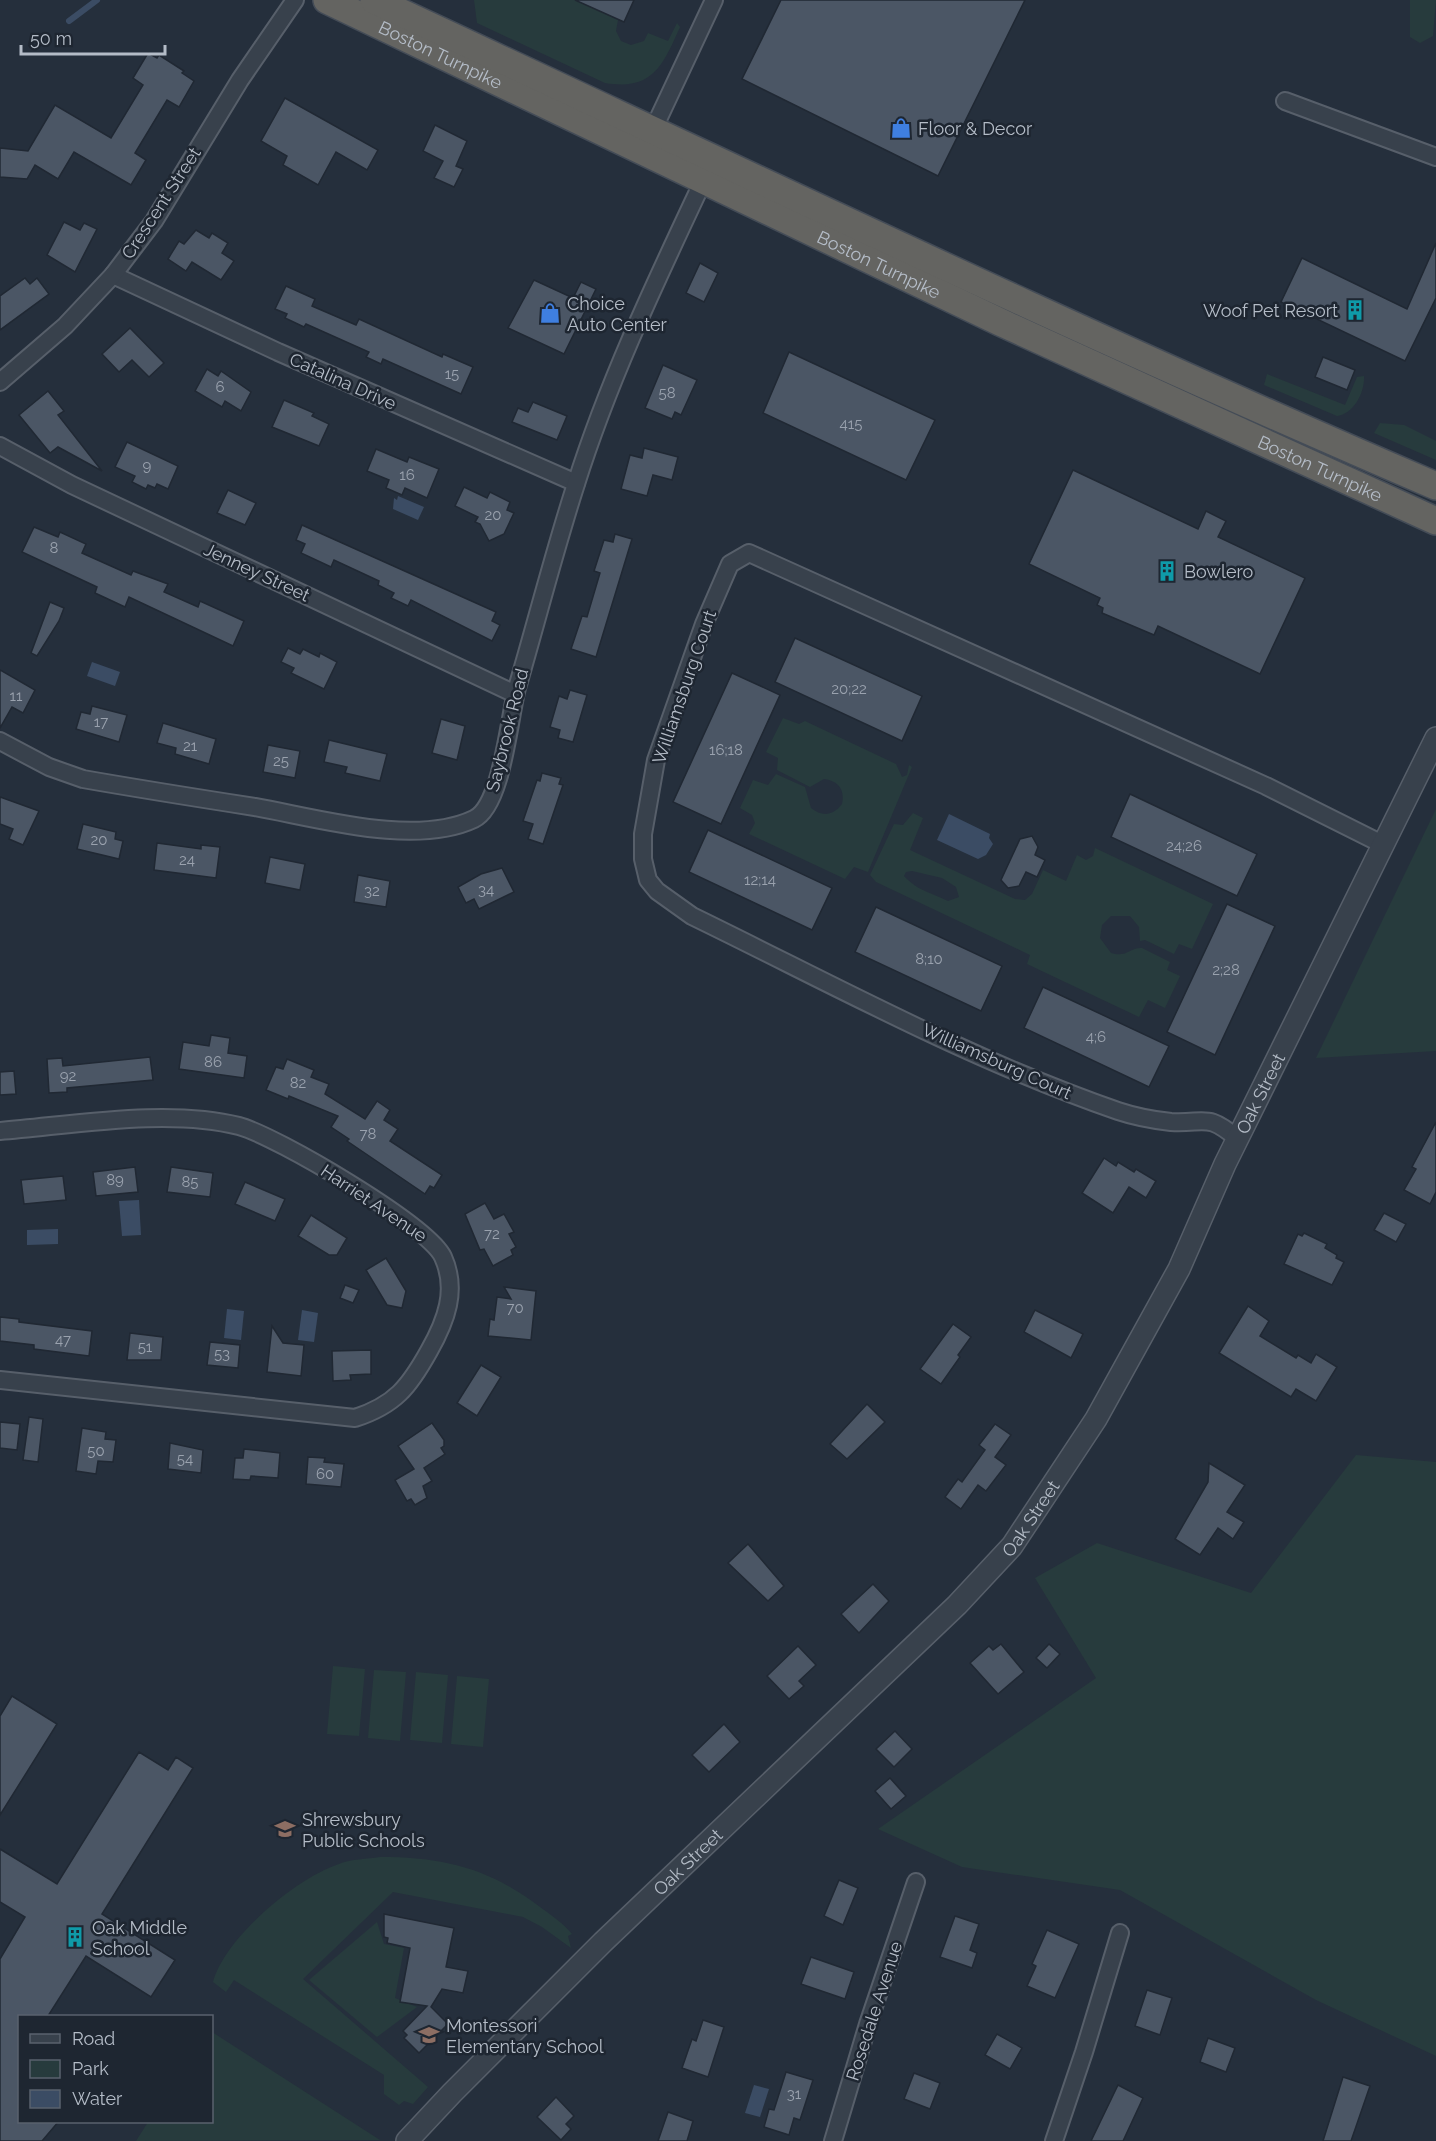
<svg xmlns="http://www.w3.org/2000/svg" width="1436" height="2141" font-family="Raleway,sans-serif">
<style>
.green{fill:#273b3d;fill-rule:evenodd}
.water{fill:#3b4c64}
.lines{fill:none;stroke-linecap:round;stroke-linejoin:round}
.stream{stroke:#3b4c64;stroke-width:6}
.building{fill:#4b5665;stroke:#202833;stroke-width:1.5}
.minor-casing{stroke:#575f6a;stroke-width:20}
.tertiary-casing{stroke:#575f6a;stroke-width:24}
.trunk-casing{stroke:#444c57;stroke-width:30}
.minor{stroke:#38414c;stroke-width:16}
.tertiary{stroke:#38414c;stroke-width:21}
.trunk{stroke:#646461;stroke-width:27}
.labels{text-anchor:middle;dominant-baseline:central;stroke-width:5;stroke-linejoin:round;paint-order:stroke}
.number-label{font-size:15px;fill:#9aa2ae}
.street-label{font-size:18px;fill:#b4bcc7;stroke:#1e2631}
.poi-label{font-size:18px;fill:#b4bcc7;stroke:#1e2631;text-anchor:start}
</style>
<rect width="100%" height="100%" fill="#252f3c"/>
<g class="green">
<path d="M474 0H575L618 20 616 31 621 41 631 45 644 41 648 33 668 41 677 23 680 27C663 65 653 91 605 83L477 23Z"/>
<path d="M1410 0H1436L1433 36 1420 43 1410 37Z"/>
<path d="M1267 374 1345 405 1357 377 1364 376C1365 392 1354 414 1337 416L1264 385Z"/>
<path d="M1380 423 1404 425 1436 441V460L1374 433Z"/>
<path d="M783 718 799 724 805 721 896 764 902 777 907 775 909 765 912 767 868 872 854 867 845 879 749 834 755 823 752 815 740 808 753 780 768 785 776 774 805 787 811 808C822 817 833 816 842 804 845 790 839 781 824 779L810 787 777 770 778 758 766 752Z"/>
<path d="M1436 809V1051L1316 1058Z"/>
<path d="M913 813 923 818 910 850 1015 899 1025 900 1032 894 1043 870 1066 881 1077 855 1086 860 1093 856 1095 848 1213 904 1192 949 1179 944 1174 954 1145 940 1140 941 1139 927 1130 916H1111L1102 925 1100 938 1111 953C1127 958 1130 947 1142 948L1170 962 1167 970 1180 976 1165 1008 1148 1000 1139 1017 1027 964 1030 955 876 882 870 875 894 824 903 825ZM912 871 942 878 956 887 959 897 948 901C930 892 918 891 904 876L906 872Z"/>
<path d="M1356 1455 1436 1462V2056L1316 2000 1120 1890 962 1867 878 1829 1096 1678 1035 1578 1097 1543 1251 1593Z"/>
<path d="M333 1666 365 1669 359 1736 327 1734Z"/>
<path d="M374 1670 406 1672 400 1741 368 1738Z"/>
<path d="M416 1672 448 1675 442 1743 410 1740Z"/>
<path d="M457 1676 489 1679 483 1747 451 1744Z"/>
<path d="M380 1857C443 1857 489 1868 540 1907 551 1915 563 1923 572 1934L568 1936 571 1948 542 1927 523 1917 393 1892 303 1979 428 2087 413 2104 404 2101 399 2105 384 2094V2075L234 1980 226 1992 213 1982C225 1938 296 1878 339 1864 351 1859 367 1859 380 1857Z"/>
<path d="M377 1922 384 1944 404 1948 395 1998 417 2007 377 2037 309 1980Z"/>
<path d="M212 2032 380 2140 136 2141 148 2122H212Z"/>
</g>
<g class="water">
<path d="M398 496 424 507 418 520 393 509 394 498 397 500Z"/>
<path d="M92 662 120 672 115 686 87 676Z"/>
<path d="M949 814 990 834 989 838 993 844 986 855 978 859 937 840Z"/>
<path d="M139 1200 141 1235 122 1236 119 1201Z"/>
<path d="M58 1229V1244L27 1245V1230Z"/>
<path d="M227 1309 244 1311 241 1340 224 1338Z"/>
<path d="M302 1310 318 1313 314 1342 298 1340Z"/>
<path d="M754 2085 769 2089 760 2117 745 2113Z"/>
</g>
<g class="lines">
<path class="stream" d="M69 21 97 0"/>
</g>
<g class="building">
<path d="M575 0H634L624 22Z"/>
<path d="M781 0H1025L938 176 742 79Z"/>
<path d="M148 53 157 58 159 55 184 71 182 73 194 81 179 107 167 100 135 153 146 160 131 185 74 152 58 179 35 165 27 179 0 177V148L28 151 55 105 111 138 143 85 133 78Z"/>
<path d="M285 98 378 150 367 170 336 152 318 185 283 165 287 156 261 141Z"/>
<path d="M435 125 467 141 456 166 463 169 454 187 434 178 443 161 423 151Z"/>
<path d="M64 222 80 230 84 223 97 229 75 272 47 255Z"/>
<path d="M196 230 209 238 212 233 228 243 222 253 234 261 221 280 192 262 186 271 168 259 179 241 184 244Z"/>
<path d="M1436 243V298L1405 361 1281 302 1302 258 1407 309Z"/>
<path d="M700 263 718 273 704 302 686 293Z"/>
<path d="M25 278 30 284 37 278 49 294 0 330V296Z"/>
<path d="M534 280 573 298 581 282 596 289 564 354 508 328Z"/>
<path d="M286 286 315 299 312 306 356 325 359 319 442 357 443 354 473 367 461 394 383 359 381 364 366 357 369 352 306 324 304 327 285 318 287 314 275 309Z"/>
<path d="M130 328 164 363 149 377 132 360 119 372 102 354Z"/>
<path d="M789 352 935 420 906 480 763 413Z"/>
<path d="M1323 357 1355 370 1347 390 1315 377Z"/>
<path d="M663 365 697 380 681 415 675 412 672 419 645 408Z"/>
<path d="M207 369 218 376 221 371 251 392 241 411 225 401 222 407 195 391Z"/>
<path d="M48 391 64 411 58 415 102 471 58 447 50 453 19 415Z"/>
<path d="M284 400 314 413 312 416 329 424 319 446 272 427Z"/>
<path d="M533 402 567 416 557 440 512 422 518 408 528 412Z"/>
<path d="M127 442 178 466 168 489 157 484 155 488 148 485 146 489 132 482 135 476 115 467Z"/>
<path d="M644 448 678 457 672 480 653 475 647 496 621 489 630 455 642 458Z"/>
<path d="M376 449 407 462 409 457 439 469 427 498 405 488 402 495 386 488 389 480 367 471Z"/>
<path d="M1073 470 1198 529 1206 511 1226 521 1218 537 1305 578 1260 674 1158 626 1154 635 1102 613 1103 608 1097 605 1100 598 1029 564Z"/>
<path d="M464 487 487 498 490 492 510 502 507 510 514 513 504 534 489 541 480 524 475 522 478 517 455 506Z"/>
<path d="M228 490 256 503 245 525 217 513Z"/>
<path d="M302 525 496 612 492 621 500 625 492 641 411 600 408 606 391 598 394 593 378 585 379 581 334 560 331 567 301 553 305 544 296 540Z"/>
<path d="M34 527 58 537 60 532 86 544 82 553 131 575 133 571 168 584 164 592 198 607 200 601 244 621 233 646 129 597 125 607 95 593 97 587 22 552Z"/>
<path d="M615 534 632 539 596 657 571 649 582 616 587 617 600 573 594 571 604 540 613 542Z"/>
<path d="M50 602 64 608 59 621 37 656 31 653Z"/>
<path d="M795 638 922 696 902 741 775 682Z"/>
<path d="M288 648 300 654 303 649 319 657 320 653 337 662 324 689 291 673 294 668 281 662Z"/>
<path d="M0 670 35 690 23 713 12 707 0 728Z"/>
<path d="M732 673 780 695 721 824 673 802Z"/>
<path d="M570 690 587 695 573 742 558 738 560 730 550 727 559 696 567 699Z"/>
<path d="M92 706 127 715 119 742 76 729 81 712 90 714Z"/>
<path d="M441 719 465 726 457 760 432 753Z"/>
<path d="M163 723 216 739 209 764 175 754 176 748 157 743Z"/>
<path d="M329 740 387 754 380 781 345 773 347 767 324 762Z"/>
<path d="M268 745 300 751 295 778 263 772Z"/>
<path d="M542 773 561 778 559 784 563 785 543 844 528 839 533 824 523 821 537 780 540 781Z"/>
<path d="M1130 794 1257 854 1237 896 1111 837Z"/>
<path d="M0 797 39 811 23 845 9 839 13 829 0 824Z"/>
<path d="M83 824 116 832 115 839 123 841 119 859 77 849Z"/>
<path d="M708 830 832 888 812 930 689 872Z"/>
<path d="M1032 836 1038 847 1035 855 1045 860 1037 877 1026 872 1019 886 1008 888 1001 880 1020 839Z"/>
<path d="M157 843 201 849V845L220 847 216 878 154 870Z"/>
<path d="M270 857 305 864 300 890 265 883Z"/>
<path d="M502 868 514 892 479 909 474 899 466 903 458 887 481 874Z"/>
<path d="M358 875 390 881 386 907 354 902Z"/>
<path d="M1227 904 1275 926 1215 1055 1167 1032Z"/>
<path d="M876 907 1002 966 981 1011 855 952Z"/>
<path d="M1043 987 1169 1046 1149 1087 1024 1028Z"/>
<path d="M211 1035 230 1038 228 1053 247 1056 244 1078 179 1069 183 1042 209 1046Z"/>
<path d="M150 1057 153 1080 67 1088V1092L49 1093 47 1059 62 1058 63 1066Z"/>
<path d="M287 1059 314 1070 311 1077 329 1084 325 1094 365 1119 377 1101 390 1110 384 1120 398 1129 390 1141 442 1175 434 1188 430 1186 425 1194 347 1141 349 1139 331 1127 338 1116 289 1096 288 1099 266 1090 276 1067 283 1069Z"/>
<path d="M14 1071 16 1094 0 1095V1072Z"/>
<path d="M1436 1122V1192L1430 1204 1404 1190 1416 1169 1412 1167Z"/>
<path d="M1104 1158 1116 1166 1118 1162 1134 1172 1136 1169 1156 1181 1146 1198 1129 1187 1113 1213 1082 1193Z"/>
<path d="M135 1167 138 1192 96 1196 93 1172Z"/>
<path d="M171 1167 213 1173 210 1197 167 1192Z"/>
<path d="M63 1176 66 1200 24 1204 21 1180Z"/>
<path d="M245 1182 285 1199 275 1221 235 1204Z"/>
<path d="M485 1203 494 1219 504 1214 514 1232 509 1234 516 1247 511 1250 513 1255 493 1266 484 1249 480 1250 465 1214Z"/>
<path d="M1384 1213 1406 1224 1396 1242 1374 1230Z"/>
<path d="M311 1215 347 1238 337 1255H329L298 1236Z"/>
<path d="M1304 1233 1327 1244 1325 1248 1337 1255 1336 1258 1344 1262 1332 1285 1284 1264 1298 1234 1302 1236Z"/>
<path d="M386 1258 406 1291 402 1308 387 1305 366 1270Z"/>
<path d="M345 1285 359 1290 353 1303 340 1298Z"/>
<path d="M504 1287 536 1291 531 1340 488 1336 490 1319 494 1320 497 1297 511 1299Z"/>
<path d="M1248 1306 1269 1321 1260 1336 1296 1358 1298 1355 1311 1363 1316 1354 1337 1367 1316 1401 1296 1389 1291 1397 1219 1353Z"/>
<path d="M1035 1310 1083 1334 1071 1358 1024 1332Z"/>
<path d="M0 1317 19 1319V1322L92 1331 89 1356 34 1349V1345L0 1341Z"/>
<path d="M953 1324 971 1337 958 1355 960 1357 941 1384 920 1369Z"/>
<path d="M272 1326 283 1343 304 1345 301 1376 267 1372Z"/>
<path d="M130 1333 163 1337 161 1360H127Z"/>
<path d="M210 1342 240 1345 238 1368 207 1365Z"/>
<path d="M371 1350V1374L350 1375 351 1380 333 1381 332 1351Z"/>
<path d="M481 1365 501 1377 477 1416 457 1403Z"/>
<path d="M867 1404 885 1422 847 1459 830 1444Z"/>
<path d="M29 1417 43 1419 38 1462 23 1460Z"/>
<path d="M0 1422 20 1424 17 1450 0 1448Z"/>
<path d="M432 1423 444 1440V1446L441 1448 445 1454 424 1468 432 1481 423 1486 427 1498 415 1505 411 1499 407 1501 395 1480 414 1469 398 1446Z"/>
<path d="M995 1424 1011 1435 995 1457 1006 1465 986 1491 978 1485 961 1509 945 1497 958 1479 962 1482 985 1450 979 1445Z"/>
<path d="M82 1428 106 1432 105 1439 116 1440 113 1462 98 1461 96 1474 76 1471Z"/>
<path d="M170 1443 203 1450 201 1473 168 1469Z"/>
<path d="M244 1449 280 1453 278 1478 251 1476 250 1480 233 1479 235 1458H243Z"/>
<path d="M308 1457 325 1458 324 1462 344 1464 341 1487 306 1484Z"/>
<path d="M1209 1463 1245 1485 1227 1512 1244 1522 1233 1539 1218 1528 1200 1555 1175 1539 1208 1482Z"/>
<path d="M748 1544 784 1586 768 1601 728 1563Z"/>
<path d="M873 1584 889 1601 859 1633 841 1614Z"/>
<path d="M1001 1644 1024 1672 998 1694 970 1663 989 1646 993 1650Z"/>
<path d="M1049 1644 1060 1654 1047 1668 1036 1658Z"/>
<path d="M798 1646 816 1665 799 1681 804 1686 789 1699 767 1676Z"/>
<path d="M12 1696 57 1724 0 1815V1716Z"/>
<path d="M724 1724 740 1742 709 1772 692 1755Z"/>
<path d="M895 1731 912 1749 894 1767 876 1749Z"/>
<path d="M139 1752 168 1770 176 1757 193 1768 102 1914 175 1960 151 1997 86 1956 48 2016H20V2121H59L42 2141H0V1959L25 1917 0 1902V1849L57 1884Z"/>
<path d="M890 1778 906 1796 891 1809 875 1791Z"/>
<path d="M839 1880 858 1888 843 1925 824 1916Z"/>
<path d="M384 1914 454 1928 446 1967 468 1971 463 1993 442 1989 431 2007 448 2024 419 2053 404 2038 407 2035 403 2031 427 2006 400 2002 410 1948 387 1943 388 1938 384 1937Z"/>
<path d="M955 1916 979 1924 970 1950 977 1953 972 1968 940 1957Z"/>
<path d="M1047 1930 1079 1944 1055 1998 1027 1986 1036 1966 1032 1964Z"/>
<path d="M811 1957 854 1972 845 1999 801 1984Z"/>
<path d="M1147 1990 1172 1998 1160 2035 1135 2026Z"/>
<path d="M703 2020 724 2027 708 2077 682 2068 692 2039 696 2041Z"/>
<path d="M997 2034 1022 2048 1010 2069 985 2055Z"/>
<path d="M1208 2038 1235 2048 1226 2072 1200 2062Z"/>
<path d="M786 2072 813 2080 800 2120 794 2118 789 2135 764 2127 769 2109 774 2110Z"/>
<path d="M914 2073 940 2083 930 2109 904 2099Z"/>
<path d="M1343 2077 1370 2086 1351 2141H1323Z"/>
<path d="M1118 2085 1143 2098 1123 2141H1091Z"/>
<path d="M556 2097 574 2116 566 2124 571 2129 561 2140 537 2117Z"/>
<path d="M668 2112 693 2121 687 2141H658Z"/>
</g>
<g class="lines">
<g class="minor-casing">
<g id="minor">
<path d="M1285 101 1436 157"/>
<path d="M653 130 714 0"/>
<path d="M113 275 278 352 576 483"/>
<path d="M0 382 65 326 113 275 154 221 240 80 295 0"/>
<path d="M0 446 72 485 515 694"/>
<path d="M0 741 49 767 83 779C140 789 197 798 255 807 317 818 415 847 474 819 502 806 509 718 517 688 537 620 554 552 576 484 609 379 657 279 704 179"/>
<path d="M0 1131C74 1125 167 1108 239 1126 276 1136 428 1225 443 1257 458 1290 446 1321 429 1351 409 1387 395 1405 355 1418L0 1380"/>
<path d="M1238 1139C1206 1112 1206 1124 1171 1122 1152 1120 1136 1117 1118 1111 970 1060 832 984 692 916L657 891 648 880 643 859V834L656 760 704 624 730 564 749 553 1266 786 1384 845"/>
<path d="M833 2141 868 2024 916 1882"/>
<path d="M1054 2141 1084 2052 1120 1933"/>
</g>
</g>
<g class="tertiary-casing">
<g id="tertiary">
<path id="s1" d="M407 2141 452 2093 603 1942 957 1605 1012 1546 1096 1419 1179 1269 1225 1164 1436 738"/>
</g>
</g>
<g class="trunk-casing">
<g id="trunk">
<path id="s2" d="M327 0 1000 322 1436 521"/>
<path d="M374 0C727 164 1078 333 1436 486"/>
</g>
</g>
<use href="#minor" class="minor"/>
<use href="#tertiary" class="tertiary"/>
<use href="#trunk" class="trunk"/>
</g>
<defs>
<g id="shop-bare" transform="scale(1.62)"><path d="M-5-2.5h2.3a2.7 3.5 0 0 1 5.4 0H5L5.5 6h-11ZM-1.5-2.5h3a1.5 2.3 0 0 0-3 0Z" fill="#3f7fe0" stroke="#1e2631" stroke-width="2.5" paint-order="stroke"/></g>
<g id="building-bare" transform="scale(1.62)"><path d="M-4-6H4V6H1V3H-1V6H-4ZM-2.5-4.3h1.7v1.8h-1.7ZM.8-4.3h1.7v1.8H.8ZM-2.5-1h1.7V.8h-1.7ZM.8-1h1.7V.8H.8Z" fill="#0f9aa8" stroke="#1e2631" stroke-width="2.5" paint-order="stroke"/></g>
<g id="school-bare" transform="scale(1.62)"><path d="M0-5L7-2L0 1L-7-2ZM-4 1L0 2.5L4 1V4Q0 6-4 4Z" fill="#8d6e63" stroke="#1e2631" stroke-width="2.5" paint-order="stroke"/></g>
</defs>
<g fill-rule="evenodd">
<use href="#shop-bare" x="901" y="128"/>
<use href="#building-bare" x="1355" y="310"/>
<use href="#shop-bare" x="550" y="313"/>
<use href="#building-bare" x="1167" y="571"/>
<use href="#school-bare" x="285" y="1829"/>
<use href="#building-bare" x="75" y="1937"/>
<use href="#school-bare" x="429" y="2035"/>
</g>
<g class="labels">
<g class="number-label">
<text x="452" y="374">15</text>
<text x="220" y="387">6</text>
<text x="667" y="393">58</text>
<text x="851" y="424">415</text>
<text x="147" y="466">9</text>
<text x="407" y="475">16</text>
<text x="493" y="515">20</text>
<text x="54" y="548">8</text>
<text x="849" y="689">20;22</text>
<text x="16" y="696">11</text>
<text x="101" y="722">17</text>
<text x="190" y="746">21</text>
<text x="726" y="750">16;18</text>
<text x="281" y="761">25</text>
<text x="99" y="840">20</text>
<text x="1184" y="846">24;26</text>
<text x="187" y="860">24</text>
<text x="760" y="880">12;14</text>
<text x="486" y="890">34</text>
<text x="372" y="891">32</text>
<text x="929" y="959">8;10</text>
<text x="1226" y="970">2;28</text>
<text x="1096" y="1037">4;6</text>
<text x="213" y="1062">86</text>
<text x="68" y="1076">92</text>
<text x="298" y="1083">82</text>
<text x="368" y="1134">78</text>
<text x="115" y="1180">89</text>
<text x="190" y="1182">85</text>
<text x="492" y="1234">72</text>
<text x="515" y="1308">70</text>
<text x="63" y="1340">47</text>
<text x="145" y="1347">51</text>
<text x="222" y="1354">53</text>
<text x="96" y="1451">50</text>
<text x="185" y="1459">54</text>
<text x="325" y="1474">60</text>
<text x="794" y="2094">31</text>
</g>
<g class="street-label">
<text stroke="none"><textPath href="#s2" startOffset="126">Boston Turnpike</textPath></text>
<text transform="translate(161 203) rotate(-57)">Crescent Street</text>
<text stroke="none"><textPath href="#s2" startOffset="612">Boston Turnpike</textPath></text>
<text transform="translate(343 381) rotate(24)">Catalina Drive</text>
<text stroke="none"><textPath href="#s2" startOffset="1098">Boston Turnpike</textPath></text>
<text transform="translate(257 572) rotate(25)">Jenney Street</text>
<text transform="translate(684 687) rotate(-71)">Williamsburg Court</text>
<text transform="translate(507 730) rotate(-76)">Saybrook Road</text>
<text transform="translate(997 1061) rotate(24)">Williamsburg Court</text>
<text stroke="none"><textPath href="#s1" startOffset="1366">Oak Street</textPath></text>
<text transform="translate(374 1203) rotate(34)">Harriet Avenue</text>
<text stroke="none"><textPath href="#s1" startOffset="882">Oak Street</textPath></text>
<text stroke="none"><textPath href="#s1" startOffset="396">Oak Street</textPath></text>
<text transform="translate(874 2011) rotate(-72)">Rosedale Avenue</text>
</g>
<g class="poi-label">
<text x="918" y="128">Floor &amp; Decor</text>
<text x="567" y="303">Choice<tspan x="567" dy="21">Auto Center</tspan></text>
<text x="1338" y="310" text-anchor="end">Woof Pet Resort</text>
<text x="1184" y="571">Bowlero</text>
<text x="302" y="1819">Shrewsbury<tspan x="302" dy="21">Public Schools</tspan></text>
<text x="92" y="1927">Oak Middle<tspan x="92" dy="21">School</tspan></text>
<text x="446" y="2025">Montessori<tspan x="446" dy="21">Elementary School</tspan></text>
</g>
</g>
<rect x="18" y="2015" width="195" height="108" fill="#1e2631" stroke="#5a626d" stroke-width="1.5"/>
<rect x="30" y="2034" width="30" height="9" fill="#38414c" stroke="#5a626d" stroke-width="1.5"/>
<text x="72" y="2045" font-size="18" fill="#b4bcc7">Road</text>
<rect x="30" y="2060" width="30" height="18" fill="#273b3d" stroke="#5a626d" stroke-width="1.5"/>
<text x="72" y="2075" font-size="18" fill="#b4bcc7">Park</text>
<rect x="30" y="2090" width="30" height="18" fill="#3b4c64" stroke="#5a626d" stroke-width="1.5"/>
<text x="72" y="2105" font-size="18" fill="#b4bcc7">Water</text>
<path d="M21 45v9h144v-9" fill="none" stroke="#b4bcc7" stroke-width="3"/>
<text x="30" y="45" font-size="18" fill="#b4bcc7" stroke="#1e2631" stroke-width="4.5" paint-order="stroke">50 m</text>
</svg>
